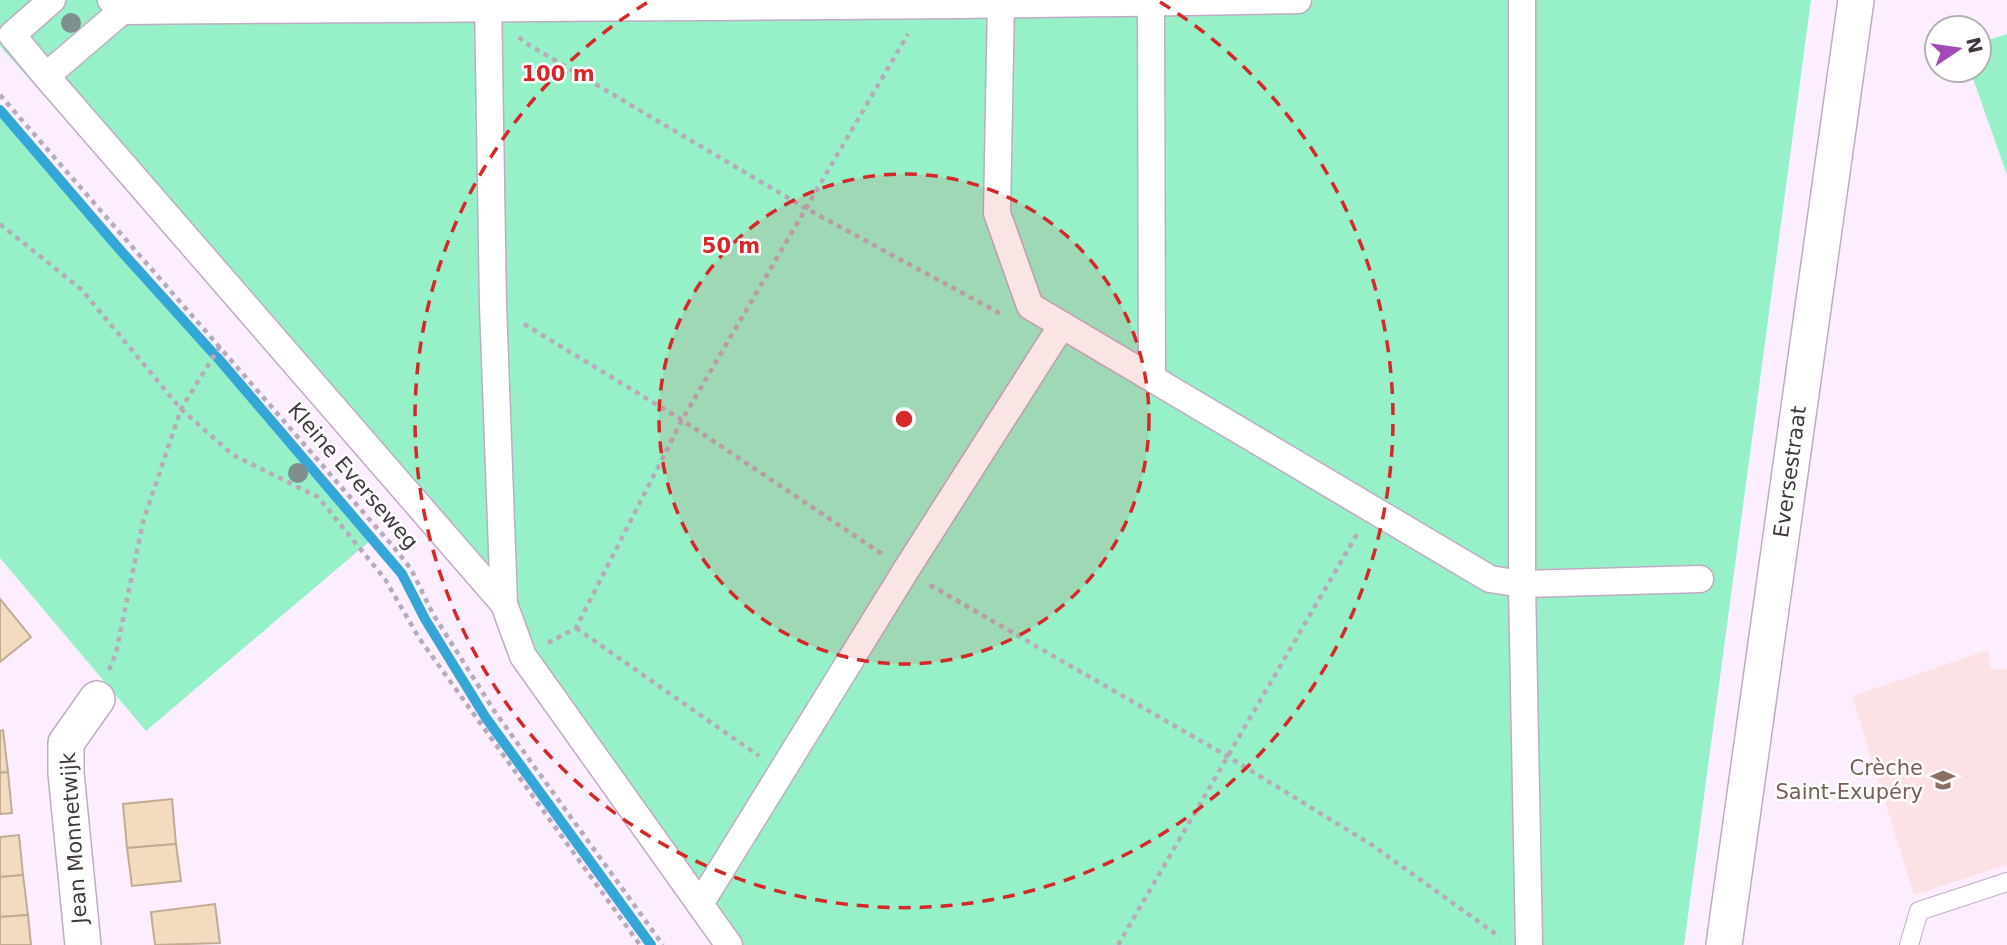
<svg xmlns="http://www.w3.org/2000/svg" width="2007" height="945" font-family="'DejaVu Sans',sans-serif">
<style>
.education{fill:#fde2e5}
.green{fill:#97f1c8}
.lines{fill:none;stroke-linecap:round;stroke-linejoin:round}
.stream{stroke:#35a6d8;stroke-width:10}
.building{fill:#f3dbc0;stroke:#c2ab91;stroke-width:2}
.service-casing{stroke:#c1aac4;stroke-width:20}
.pedestrian-casing{stroke:#c1aac4;stroke-width:29}
.minor-casing{stroke:#c1aac4;stroke-width:38}
.path{stroke:#b7abb9;stroke-width:4.5;stroke-dasharray:5 5;stroke-linecap:butt}
.service{stroke:#fff;stroke-width:18}
.pedestrian{stroke:#fff;stroke-width:26}
.minor{stroke:#fff;stroke-width:35}
.tree{fill:#7d908e}
.ring{fill:none;stroke:#d62828;stroke-width:3.5;stroke-dasharray:12 9}
.labels{text-anchor:middle;dominant-baseline:central;stroke-width:5;stroke-linejoin:round;paint-order:stroke}
.street-label{font-size:21px;fill:#413842;stroke:#fff}
.education-label{font-size:21px;fill:#785e54;stroke:#fff;text-anchor:end}
.centre{fill:#d62828;stroke:#fff;stroke-width:3.5}
.ring-label{font-size:21px;text-anchor:middle;font-weight:bold;fill:#d62828;stroke:#fff;stroke-width:5;stroke-linejoin:round;paint-order:stroke}
</style>
<rect width="100%" height="100%" fill="#fdeeff"/>
<path class="education" d="M1988 650 1991 669H2007V865L1914 895 1852 696Z"/>
<g class="green">
<path d="M0 0H1811L1684 945H743L528 644 515 598 476 593 334 423 0 46Z"/>
<path d="M2007 34V175L1970 70H1979V43Z"/>
<path d="M0 110C103 230 210 349 312 470L315 468 404 573 427 618 488 716 654 945H648L484 719 422 620 400 575 371 540 146 731 0 558Z"/>
</g>
<g class="lines">
<g class="stream">
<path d="M0 110 121 251 213 353"/>
<path d="M217 357 402 574 425 619 486 718 651 945"/>
</g>
</g>
<g class="building">
<path d="M0 599 31 637 0 662Z"/>
<path d="M3 730 8 772 0 773V731Z"/>
<path d="M8 772 12 813 0 814V773Z"/>
<path d="M172 799 176 844 127 848 123 804Z"/>
<path d="M19 835 23 875 0 877V837Z"/>
<path d="M176 844 181 881 132 886 127 848Z"/>
<path d="M23 875 28 915 0 917V877Z"/>
<path d="M215 904 220 943 155 945 151 912Z"/>
<path d="M28 915 31 945H0V917Z"/>
</g>
<g class="lines">
<g class="service-casing">
<path id="service" d="M1909 945 1919 911 2007 882"/>
</g>
<g class="pedestrian-casing">
<g id="pedestrian">
<path d="M52 0 12 35 46 76 122 11"/>
<path d="M111 0 122 11C514 7 906 8 1298 0"/>
<path d="M488 0 493 305 504 604 523 656 729 945"/>
<path d="M1001 0 997 213 1030 306 1490 579 1522 584 1700 579"/>
<path d="M1522 0V584L1529 945"/>
<path d="M1151 3 1152 378"/>
<path d="M46 76 504 604"/>
<path d="M700 904 906 570 1062 325"/>
</g>
</g>
<g class="minor-casing">
<g id="minor">
<path d="M83 945 66 773V743L97 699"/>
<path id="s1" d="M1724 945 1856 0"/>
</g>
</g>
<g class="path">
<path d="M519 37 524 42 807 209 1003 315"/>
<path d="M0 95 397 551 411 569 433 614 495 712 663 945"/>
<path d="M0 224 82 290 181 409 233 455 318 497 385 579 419 638 640 945"/>
<path d="M524 324 682 420 882 554"/>
<path d="M930 585 1227 756 1372 845 1500 937"/>
<path d="M576 628 759 756"/>
<path d="M548 643 576 628 682 420 908 34"/>
<path d="M109 670 116 653 143 522 181 409 220 346"/>
<path d="M1118 945 1357 534"/>
</g>
<use href="#service" class="service"/>
<use href="#pedestrian" class="pedestrian"/>
<use href="#minor" class="minor"/>
</g>
<g class="tree">
<circle cx="71" cy="23" r="10"/>
<circle cx="298" cy="473" r="10"/>
</g>
<circle cx="904" cy="419" r="245" fill="#d62828" fill-opacity=".12"/>
<g class="ring">
<circle cx="904" cy="419" r="245"/>
<path d="M1160 2A489 489 0 1 1 648 2"/>
</g>
<defs>
<g id="school-bare" transform="scale(1.89)"><path d="M0-5L7-2L0 1L-7-2ZM-4 1L0 2.5L4 1V4Q0 6-4 4Z" fill="#8d6e63" stroke="#fff" stroke-width="2.5" paint-order="stroke"/></g>
</defs>
<g fill-rule="evenodd">
<use href="#school-bare" x="1943" y="780"/>
</g>
<g class="labels">
<g class="street-label">
<text stroke="none"><textPath href="#s1" startOffset="478">Eversestraat</textPath></text>
<text transform="translate(353 476) rotate(49)">Kleine Everseweg</text>
<text transform="translate(74 838) rotate(-94)">Jean Monnetwijk</text>
</g>
<g class="education-label">
<text x="1923" y="768">Crèche<tspan x="1923" dy="24">Saint-Exupéry</tspan></text>
</g>
</g>
<circle cx="904" cy="419" r="10" class="centre"/>
<g class="ring-label">
<text x="558" y="81">100 m</text>
<text x="731" y="253">50 m</text>
</g>
<g transform="translate(1958 49) rotate(77)"><circle r="33" fill="#ffffff" stroke="#b3afb3" stroke-width="2"/>
<path d="M0-5L12 26L0 18L-12 26Z" fill="#a24bb8"/>
<text y="-10" font-size="19" font-weight="bold" text-anchor="middle" fill="#413842">N</text>
</g>
</svg>
